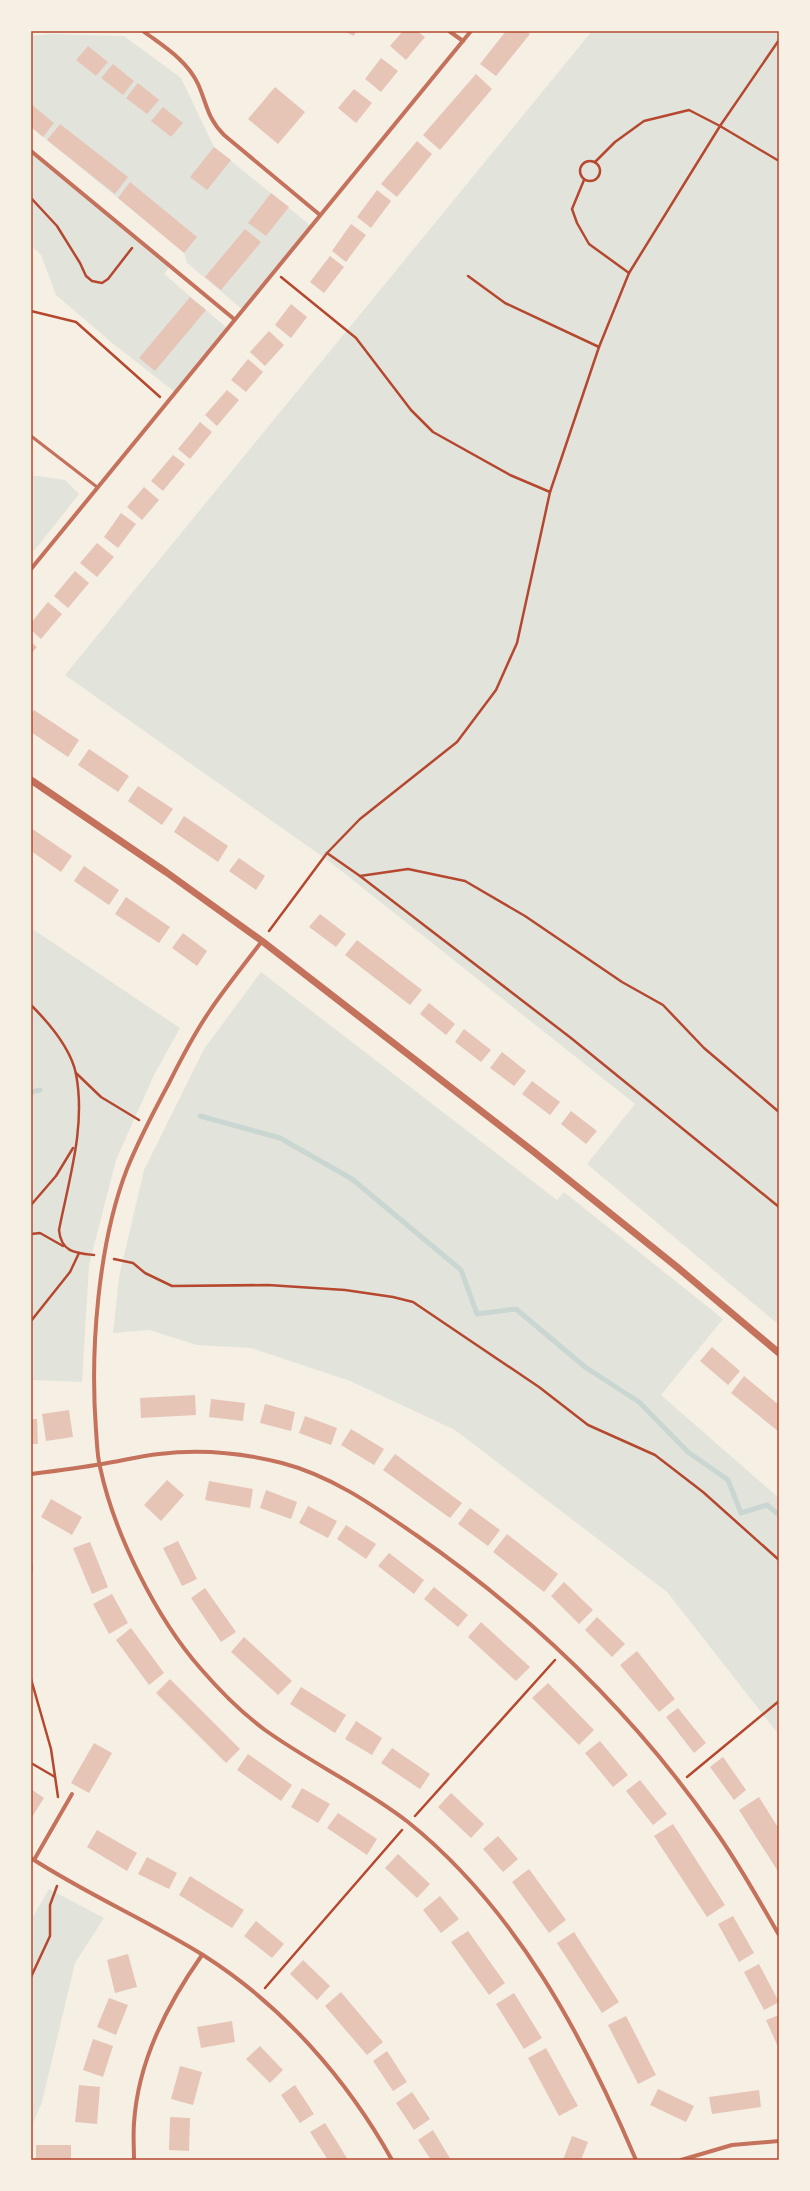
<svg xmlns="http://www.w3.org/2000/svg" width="810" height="2191" font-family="Ubuntu,sans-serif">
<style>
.green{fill:#e2e4dc}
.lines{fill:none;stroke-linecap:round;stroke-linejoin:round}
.stream{stroke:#c9d6d2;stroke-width:5}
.building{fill:#e6c5b7}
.path{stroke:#b5482f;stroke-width:2.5}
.service{stroke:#c5725c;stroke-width:3}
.minor{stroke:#c5725c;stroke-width:4}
.tertiary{stroke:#c5725c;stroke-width:7}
.neatline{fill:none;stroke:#b5482f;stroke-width:1.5}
</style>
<rect width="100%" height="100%" fill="#f6efe4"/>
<g class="green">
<path d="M592 31H779V1325L587 1164 635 1104 330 862 65 675Z"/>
<path d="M50 34 124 36 181 78 214 147 311 226 242 309 187 263 184 252 31 127V36Z"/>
<path d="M31 151 170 266 164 274 227 328 176 393 111 342 56 295 41 255 31 245Z"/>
<path d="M31 475 65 480 79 494 34 551 31 548Z"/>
<path d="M31 928 180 1028 154 1075 116 1160 89 1265 82 1382 31 1380Z"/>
<path d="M261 972 557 1200 564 1192 723 1319 661 1395 779 1498V1735L667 1592 455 1430 350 1381 251 1348 197 1345 149 1330 113 1333 119 1277 144 1170 204 1049Z"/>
<path d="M49 1889 104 1918 75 1963 42 2102 31 2128V1920Z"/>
</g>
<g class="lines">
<g class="stream">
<path d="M31 1092 40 1090"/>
<path d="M200 1116 280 1138 352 1179 461 1270 477 1314 516 1309 585 1367 639 1402 688 1452 728 1480 741 1513 767 1505 779 1515"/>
</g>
</g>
<g class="building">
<path d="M344 31H356L354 36Z"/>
<path d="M403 31H417L425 37 406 60 390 46Z"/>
<path d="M506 31H526L530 34 496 76 480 64Z"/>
<path d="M88 46 108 62 96 76 76 60Z"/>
<path d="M381 58 398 71 381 92 365 79Z"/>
<path d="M113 64 134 81 123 95 101 78Z"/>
<path d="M476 74 492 89 440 150 423 135Z"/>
<path d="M138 83 159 100 147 114 126 98Z"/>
<path d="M275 87 305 112 278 144 248 119Z"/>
<path d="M354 89 372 103 356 123 338 108Z"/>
<path d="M31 104 54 123 43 137 31 127Z"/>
<path d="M163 107 183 123 171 137 151 121Z"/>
<path d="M60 124 128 177 115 194 47 140Z"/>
<path d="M417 141 432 154 397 197 381 184Z"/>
<path d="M214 147 231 160 207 190 190 177Z"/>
<path d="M130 182 197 237 184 253 118 198Z"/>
<path d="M377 190 391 201 371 228 357 217Z"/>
<path d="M271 193 289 207 266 236 248 223Z"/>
<path d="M351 224 366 235 346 262 332 251Z"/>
<path d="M245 229 261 242 221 290 205 277Z"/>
<path d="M330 256 344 267 324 293 310 282Z"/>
<path d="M190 297 206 310 155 371 139 358Z"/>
<path d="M291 304 307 317 291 338 275 325Z"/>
<path d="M269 331 284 345 265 366 250 352Z"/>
<path d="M248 359 263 372 246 392 231 380Z"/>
<path d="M227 390 239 400 217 426 205 415Z"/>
<path d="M200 422 212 432 190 459 178 449Z"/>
<path d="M173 455 185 464 163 491 151 481Z"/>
<path d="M144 487 159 500 142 520 127 507Z"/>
<path d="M121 513 136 524 118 548 104 537Z"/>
<path d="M97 543 114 557 97 577 80 563Z"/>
<path d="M75 571 89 583 68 608 54 596Z"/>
<path d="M48 602 62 614 41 639 31 630V623Z"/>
<path d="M31 642 37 647 31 654Z"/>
<path d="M34 710 79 740 68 757 31 732V714Z"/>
<path d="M89 749 129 776 118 792 78 765Z"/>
<path d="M138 786 173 809 162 825 128 801Z"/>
<path d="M184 816 228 846 218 862 174 832Z"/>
<path d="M31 828 72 856 61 872 31 851Z"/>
<path d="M239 858 265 876 256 890 229 871Z"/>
<path d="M84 866 119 890 109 905 74 881Z"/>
<path d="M126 897 170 927 159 943 115 914Z"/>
<path d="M320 914 346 934 336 947 309 927Z"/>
<path d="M183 933 207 951 197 966 172 948Z"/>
<path d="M357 940 422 990 410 1005 345 955Z"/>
<path d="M429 1003 455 1024 446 1035 420 1014Z"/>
<path d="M464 1029 491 1050 481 1062 455 1042Z"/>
<path d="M502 1052 526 1071 514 1086 490 1068Z"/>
<path d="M532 1081 560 1102 550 1115 522 1094Z"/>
<path d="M571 1111 597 1131 586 1144 561 1124Z"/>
<path d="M712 1347 740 1371 728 1385 700 1361Z"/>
<path d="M744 1376 779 1405V1432L731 1393Z"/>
<path d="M195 1395 196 1415 141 1418 140 1398Z"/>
<path d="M211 1399 245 1403 243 1421 209 1417Z"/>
<path d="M265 1404 295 1412 291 1431 260 1423Z"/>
<path d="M69 1410 73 1437 46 1441 42 1414Z"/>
<path d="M305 1416 337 1428 331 1445 299 1433Z"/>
<path d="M31 1419H37L38 1444H31Z"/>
<path d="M351 1429 384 1449 374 1465 341 1445Z"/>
<path d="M395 1454 462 1503 450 1518 383 1470Z"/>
<path d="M167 1480 184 1495 161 1521 144 1505Z"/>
<path d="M209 1481 253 1489 250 1508 205 1500Z"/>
<path d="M266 1490 297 1502 291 1519 260 1508Z"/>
<path d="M51 1499 82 1517 72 1535 41 1517Z"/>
<path d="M308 1506 337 1521 328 1538 299 1523Z"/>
<path d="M470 1508 500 1530 488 1546 458 1524Z"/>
<path d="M346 1525 376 1544 366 1559 337 1539Z"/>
<path d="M507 1534 558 1574 544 1592 493 1552Z"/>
<path d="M178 1541 197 1579 182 1586 163 1548Z"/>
<path d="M90 1542 108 1587 92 1594 73 1548Z"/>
<path d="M389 1553 424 1580 414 1594 378 1566Z"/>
<path d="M564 1582 593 1610 579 1624 551 1596Z"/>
<path d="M434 1587 468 1615 458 1627 424 1599Z"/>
<path d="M205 1588 236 1632 221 1642 191 1598Z"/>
<path d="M112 1594 128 1623 109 1634 93 1604Z"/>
<path d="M597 1617 625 1644 612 1657 585 1630Z"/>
<path d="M481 1622 530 1667 516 1681 468 1637Z"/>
<path d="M131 1628 164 1673 149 1685 116 1640Z"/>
<path d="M244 1637 292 1681 278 1695 231 1652Z"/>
<path d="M637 1651 675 1699 659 1712 620 1665Z"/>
<path d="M170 1679 240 1749 226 1763 156 1693Z"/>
<path d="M548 1683 594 1730 579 1745 532 1698Z"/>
<path d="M301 1687 346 1715 335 1733 290 1704Z"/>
<path d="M678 1708 706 1743 694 1753 666 1717Z"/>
<path d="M356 1721 382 1738 372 1755 345 1739Z"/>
<path d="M600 1741 628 1775 613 1787 585 1753Z"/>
<path d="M94 1743 112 1753 89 1793 71 1783Z"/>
<path d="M392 1748 430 1774 420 1789 381 1763Z"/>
<path d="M248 1754 292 1785 281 1801 237 1770Z"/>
<path d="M723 1757 746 1790 734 1800 710 1767Z"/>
<path d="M640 1780 667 1814 653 1825 626 1791Z"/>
<path d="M302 1788 330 1804 318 1823 291 1807Z"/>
<path d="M31 1789 44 1798 32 1817H31Z"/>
<path d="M451 1793 484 1824 471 1838 438 1807Z"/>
<path d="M759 1797 779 1829V1873L739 1810Z"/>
<path d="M338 1813 377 1839 367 1855 327 1828Z"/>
<path d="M673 1824 725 1905 707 1917 654 1836Z"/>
<path d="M97 1830 137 1853 127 1871 87 1847Z"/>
<path d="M498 1836 518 1859 503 1872 483 1849Z"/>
<path d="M398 1854 430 1884 417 1898 385 1868Z"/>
<path d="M147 1857 177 1873 169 1889 138 1874Z"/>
<path d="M529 1869 566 1920 549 1933 512 1882Z"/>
<path d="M190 1876 244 1910 232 1928 179 1895Z"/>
<path d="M440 1896 459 1919 441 1933 423 1910Z"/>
<path d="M733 1916 754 1953 739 1962 718 1924Z"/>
<path d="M256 1921 284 1944 272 1958 244 1936Z"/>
<path d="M468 1931 505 1983 489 1995 451 1942Z"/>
<path d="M574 1932 619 2002 602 2013 557 1943Z"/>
<path d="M128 1954 137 1987 115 1993 107 1960Z"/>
<path d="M303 1960 330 1986 317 2000 290 1974Z"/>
<path d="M759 1964 779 2002 764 2010 744 1972Z"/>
<path d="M341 1992 383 2042 367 2055 325 2006Z"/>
<path d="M514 1993 542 2038 524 2049 496 2004Z"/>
<path d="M109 1998 128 2005 116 2035 97 2027Z"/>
<path d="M779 2015V2049L766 2020Z"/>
<path d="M626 2016 656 2075 638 2084 608 2025Z"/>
<path d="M232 2021 235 2042 201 2048 197 2027Z"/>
<path d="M93 2039 113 2046 103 2077 83 2070Z"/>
<path d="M260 2046 283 2070 270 2083 246 2059Z"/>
<path d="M546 2048 578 2106 559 2116 528 2058Z"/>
<path d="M387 2051 407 2082 393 2091 373 2061Z"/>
<path d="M180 2066 202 2072 193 2105 171 2099Z"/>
<path d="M79 2085 100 2087 97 2124 75 2122Z"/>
<path d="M295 2085 314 2114 300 2123 281 2095Z"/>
<path d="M658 2089 694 2106 686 2122 650 2105Z"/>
<path d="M759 2090 761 2107 712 2114 709 2097Z"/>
<path d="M412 2092 430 2119 414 2130 396 2103Z"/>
<path d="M170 2117 190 2118 189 2151 169 2150Z"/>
<path d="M325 2123 337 2142 348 2160H328L310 2132Z"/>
<path d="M433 2130 451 2160H431L418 2140Z"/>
<path d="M572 2136 588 2142 581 2160H563Z"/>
<rect x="36" y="2145" width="35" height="15"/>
</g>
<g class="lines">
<g class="path">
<circle cx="590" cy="171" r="10"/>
<path d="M595 162 615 142 644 121 689 110 720 126 779 161"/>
<path d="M584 180 572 209 577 223 589 244 629 273"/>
<path d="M31 198 57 226 80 263 86 276 92 281 102 283 108 279 132 248"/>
<path d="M468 276 505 303 599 347"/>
<path d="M281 277 356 338 411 410 433 432 510 475 550 492"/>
<path d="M31 311 76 322 160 397"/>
<path d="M327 853 360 876 571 1038 779 1207"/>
<path d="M360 876 408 869 465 881 525 916 622 982 663 1005 704 1048 779 1112"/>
<path d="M269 931 327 853 360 819 457 742 496 690 517 643 550 492 599 347 629 273 720 126 779 40"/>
<path d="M31 1005C48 1022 71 1049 76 1074 86 1126 69 1179 59 1230 61 1252 75 1253 94 1255"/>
<path d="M76 1073 101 1097 139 1120"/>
<path d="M31 1205 56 1176 73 1148"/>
<path d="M31 1234 40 1233 63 1246"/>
<path d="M114 1259 133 1263 145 1273 172 1286 268 1285 345 1290 393 1297 413 1302 539 1387 588 1425 655 1455 703 1492 779 1560"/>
<path d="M31 1321 70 1272 79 1253"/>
<path d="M31 1563V1572"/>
<path d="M31 1679 51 1749 58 1797"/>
<path d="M31 1763 55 1777"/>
<path d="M687 1777 779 1701"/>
<path d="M415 1816 555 1660"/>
<path d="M31 1977 50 1936V1905L57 1886"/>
<path d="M265 1988 402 1830"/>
</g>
<path class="service" d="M31 436 97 487"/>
<g class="minor">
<path d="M143 31C163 46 187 60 198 84 207 104 207 118 224 135L320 215"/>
<path d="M449 31 463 41"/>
<path d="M31 151 234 319"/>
<path d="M31 569 471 31"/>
<path d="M262 941C244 965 225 988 209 1012 194 1034 181 1059 169 1083 154 1111 139 1139 127 1169 98 1244 90 1350 96 1430 97 1442 97 1455 100 1467 114 1533 156 1618 201 1669 220 1691 242 1713 265 1730 311 1763 363 1787 408 1822 515 1908 583 2035 636 2160"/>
<path d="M31 1474C55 1471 79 1468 102 1464 121 1461 140 1456 159 1454 199 1449 243 1453 282 1463 332 1476 374 1506 416 1535 531 1615 634 1714 714 1829 738 1862 758 1899 779 1935"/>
<path d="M31 1858C86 1894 147 1920 203 1955 282 2005 347 2079 392 2160"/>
<path d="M34 1860 72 1794"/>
<path d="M134 2160C134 2148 133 2135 134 2123 138 2061 167 2005 202 1955"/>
<path d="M681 2160 732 2145 779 2141"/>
</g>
<path class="tertiary" d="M31 780 166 872 262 941 534 1152 677 1267 779 1353"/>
</g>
<rect width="810" height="2191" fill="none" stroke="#f6efe4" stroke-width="64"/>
<rect x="32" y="32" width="746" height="2127" class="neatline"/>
</svg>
